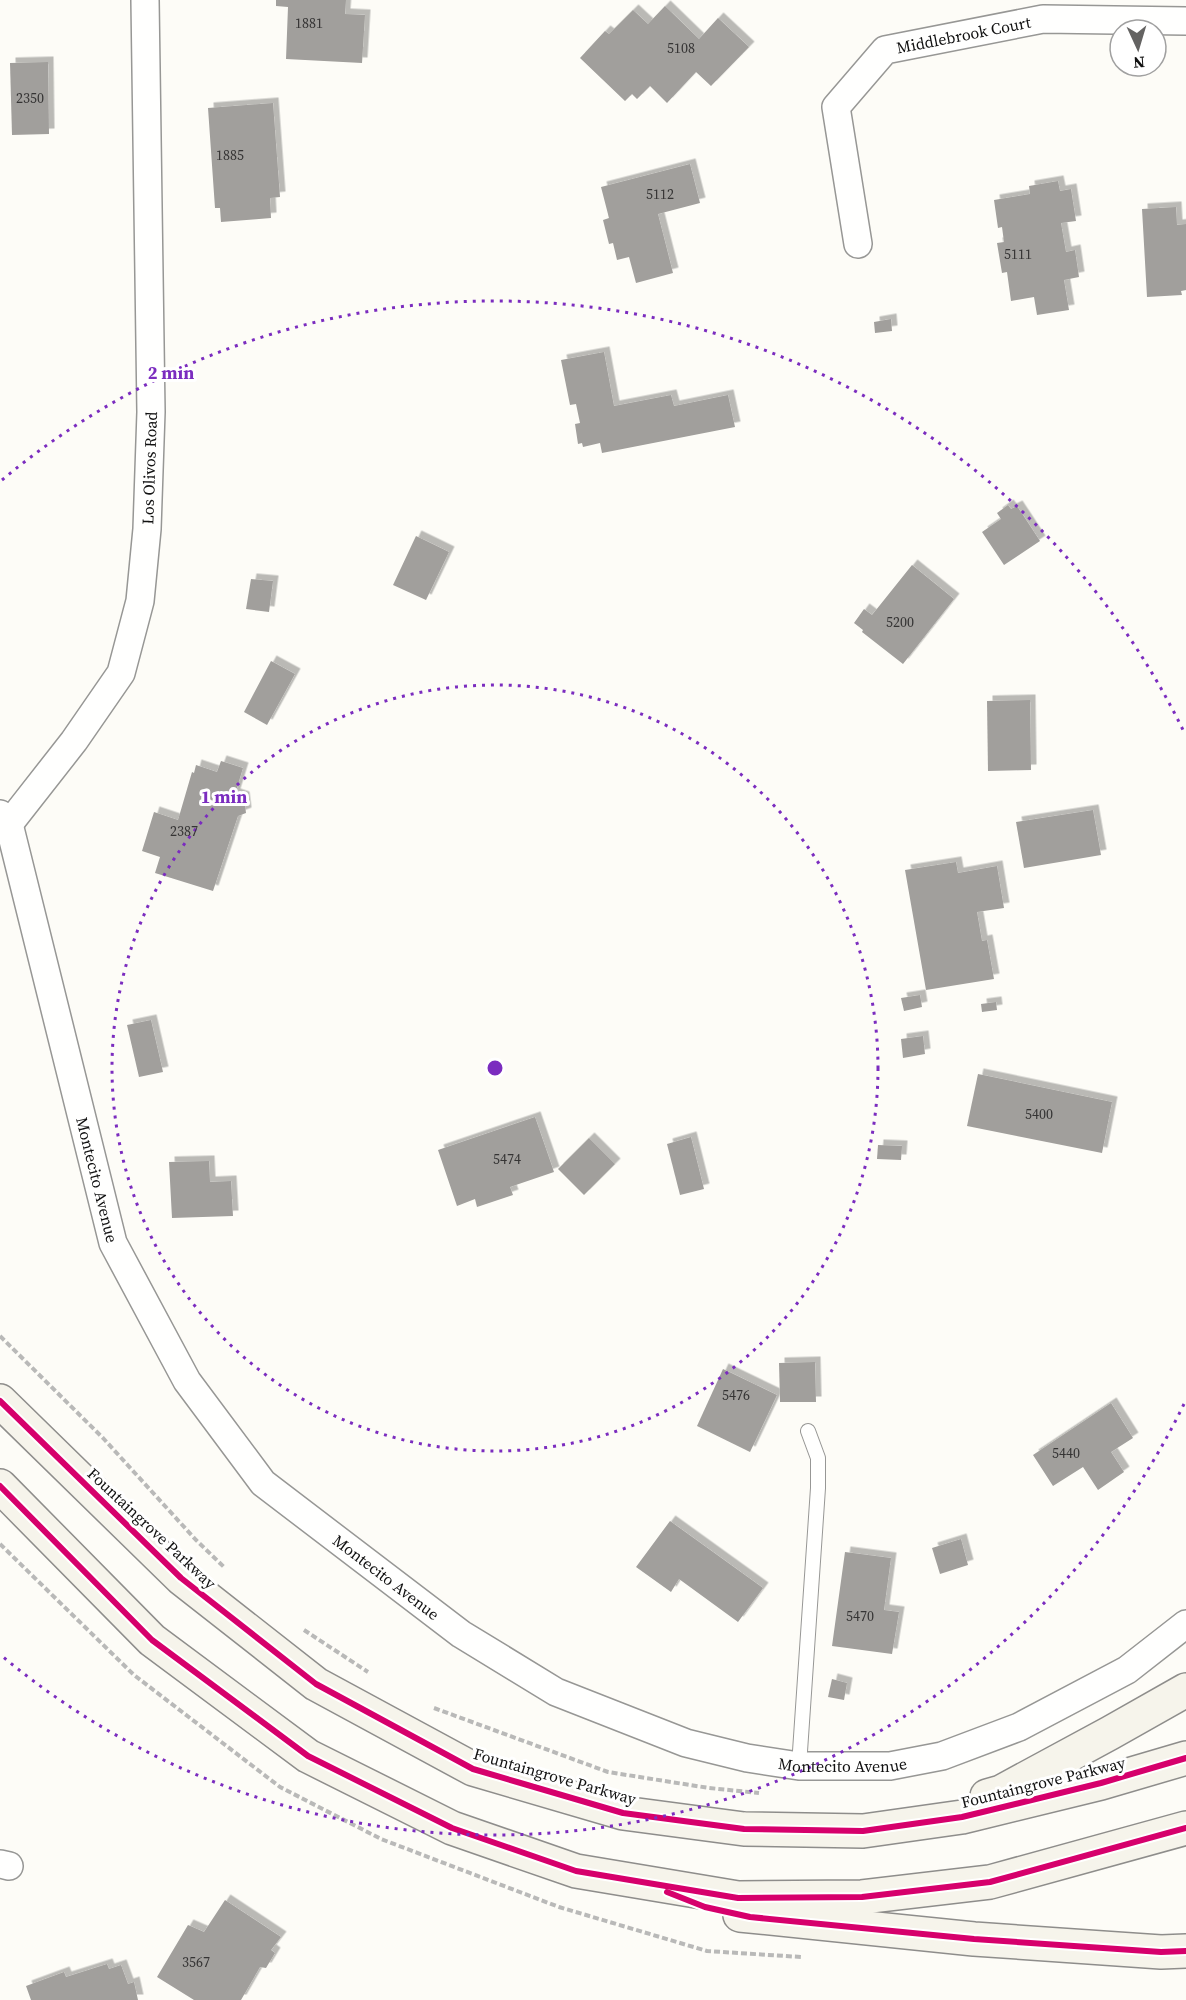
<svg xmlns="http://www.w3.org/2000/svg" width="1186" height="2000" font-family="'Source Serif 4',serif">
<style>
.building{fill:#a19f9c;filter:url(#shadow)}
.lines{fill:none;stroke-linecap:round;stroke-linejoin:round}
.service-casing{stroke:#979795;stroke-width:16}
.minor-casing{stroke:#979795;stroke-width:30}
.secondary-casing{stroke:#8e8d8b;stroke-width:36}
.path{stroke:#b9b9b8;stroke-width:4;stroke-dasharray:6 3;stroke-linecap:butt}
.service{stroke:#fffffe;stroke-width:14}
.minor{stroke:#fffffe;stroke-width:27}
.secondary{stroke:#f6f4eb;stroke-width:33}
.cycleway-casing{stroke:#fff;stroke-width:10}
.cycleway{stroke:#d6006c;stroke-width:6}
.ring{fill:none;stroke:#7b2cbf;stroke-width:3;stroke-dasharray:3 6}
.labels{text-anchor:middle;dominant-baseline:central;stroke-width:6;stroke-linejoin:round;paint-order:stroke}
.number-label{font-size:14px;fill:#353434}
.street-label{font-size:16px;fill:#111;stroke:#fff}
.centre{fill:#7b2cbf;stroke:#fff;stroke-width:3}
.ring-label{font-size:18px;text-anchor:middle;font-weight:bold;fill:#7b2cbf;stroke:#fff;stroke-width:6;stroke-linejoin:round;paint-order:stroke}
</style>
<defs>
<filter id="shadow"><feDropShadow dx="5.5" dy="-5.5" stdDeviation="0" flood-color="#0004"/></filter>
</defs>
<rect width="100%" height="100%" fill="#fdfcf7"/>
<g class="building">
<path d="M276 0H346L345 14 365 15 362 63 286 59 288 7 276 6Z"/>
<path d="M665 6 699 39 718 18 749 47 711 86 696 72 667 103 650 86 637 99 632 94 625 101 580 58 605 31 609 34 633 10 648 24Z"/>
<path d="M48 62 49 134 12 135 10 63Z"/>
<path d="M273 103 280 197 270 198 271 218 221 222 220 208H215L208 108Z"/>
<path d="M690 164 700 203 658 214 673 273 636 283 629 257 617 260 613 243 609 244 603 220 609 218 601 187Z"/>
<path d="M1058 181 1060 191 1071 189 1076 221 1061 223 1066 252 1075 250 1079 277 1064 280 1069 310 1037 315 1034 297 1011 301 1007 272 1002 273 997 243 1004 242 1002 227 998 228 994 200 1030 194 1029 186Z"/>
<path d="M1176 207 1177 225 1186 224V290L1181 291 1182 295 1147 297 1142 209Z"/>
<path d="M891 319 892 331 875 333 874 322Z"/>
<path d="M604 352 614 406 671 395 674 406 728 395 735 427 602 453 600 443 583 447 582 443 578 444 575 424 580 423 576 404 570 405 561 360Z"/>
<path d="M1008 505 1011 509 1017 506 1040 541 1004 565 982 532 1001 519 997 513Z"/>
<path d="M416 536 449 552 426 600 393 585Z"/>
<path d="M912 565 954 599 903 664 862 632 863 630 854 623 864 609 872 615Z"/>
<path d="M251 579 273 581 269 612 246 609Z"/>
<path d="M271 661 295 674 267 725 244 712Z"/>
<path d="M1030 700 1031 770 988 771 987 701Z"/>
<path d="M221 761 243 768 235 794 244 797 246 813 238 816 213 891 155 873 160 857 142 851 154 812 178 820 192 772 194 773 196 765 217 772Z"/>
<path d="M1093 810 1101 855 1024 868 1016 822Z"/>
<path d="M956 862 958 873 997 866 1004 908 977 912 982 941 987 940 994 979 926 990 905 870Z"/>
<path d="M920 995 922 1007 904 1011 901 998Z"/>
<path d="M996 1002 997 1010 982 1012 981 1004Z"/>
<path d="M151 1020 163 1072 139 1077 127 1025Z"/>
<path d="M923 1036 925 1054 903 1058 901 1039Z"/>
<path d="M978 1074 1112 1102 1102 1153 967 1126Z"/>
<path d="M535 1117 554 1172 510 1187 513 1195 477 1207 475 1199 457 1206 438 1150Z"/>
<path d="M691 1137 704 1189 680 1195 667 1144Z"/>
<path d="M589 1138 615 1164 584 1195 558 1169Z"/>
<path d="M878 1145 902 1146 901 1160 877 1159Z"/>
<path d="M209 1161 210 1182 231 1181 233 1216 172 1218 169 1162Z"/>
<path d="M815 1362 816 1402H780L779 1363Z"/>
<path d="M723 1369 777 1395 750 1452 697 1426Z"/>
<path d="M1111 1403 1133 1438 1111 1452 1124 1472 1098 1490 1083 1467 1053 1486 1033 1455Z"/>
<path d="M670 1521 763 1588 738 1622 679 1579 671 1592 636 1567Z"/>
<path d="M961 1539 968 1565 940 1574 932 1548Z"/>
<path d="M845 1552 891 1558 884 1610 899 1612 892 1654 832 1646Z"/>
<path d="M832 1679 847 1683 844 1700 828 1697Z"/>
<path d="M225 1900 281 1937 271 1950 275 1953 266 1968 260 1967 241 2000H194L157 1977 188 1925 204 1932Z"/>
<path d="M107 1964 109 1969 121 1965 128 1984 134 1982 138 2000H31L26 1986 64 1972 66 1977Z"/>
</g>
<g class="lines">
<g class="service-casing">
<path id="service" d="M799 1766 818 1488V1458L808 1431"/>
</g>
<g class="minor-casing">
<g id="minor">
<path id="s1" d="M858 244 836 107 885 50 1043 19 1186 21"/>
<path id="s2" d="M0 814 9 824 113 1243 187 1381 263 1483 461 1634 556 1692 686 1743 747 1758 799 1766H890L942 1756 1019 1727 1127 1670 1186 1624"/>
<path id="s3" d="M9 824 74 741 121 673 140 601 147 529 151 412 145 0"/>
<path d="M0 1864 9 1866"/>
</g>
</g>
<g class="secondary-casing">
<g id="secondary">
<path d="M0 1401 181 1578 316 1684 473 1769 623 1813 744 1829 863 1831 962 1817 1101 1783 1186 1758"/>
<path d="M0 1486 152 1640 308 1756 452 1828 576 1871 738 1898 862 1897 990 1882 1186 1828"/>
<path d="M987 1796 1001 1792 1110 1733 1186 1690"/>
<path d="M740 1915 974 1939 1161 1952 1186 1951"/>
</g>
</g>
<g class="path">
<path d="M0 1336 103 1438 196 1540 225 1568"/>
<path d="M0 1544 134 1675 280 1787 381 1839 559 1907 707 1951 801 1957"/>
<path d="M304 1630 368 1672"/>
<path d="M434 1708 608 1772 709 1788 759 1793"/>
</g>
<use href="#service" class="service"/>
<use href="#minor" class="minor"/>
<use href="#secondary" class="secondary"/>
<g class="cycleway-casing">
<g id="cycleway">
<path d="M0 1401 181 1578 316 1684 473 1769 623 1813 744 1829 863 1831 962 1817 1101 1783 1186 1758"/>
<path d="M0 1486 152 1640 308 1756 452 1828 576 1871 738 1898 862 1897 990 1882 1186 1828"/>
<path d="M667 1892 705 1907 750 1917 974 1939 1161 1952 1186 1951"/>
</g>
</g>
<use href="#cycleway" class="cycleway"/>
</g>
<g class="ring">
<circle cx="495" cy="1068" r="383"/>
<path d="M1184 1404A767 767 0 0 1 2 1656M2 480A767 767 0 0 1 1184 732"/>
</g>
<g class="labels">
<g class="number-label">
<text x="309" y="23">1881</text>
<text x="681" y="48">5108</text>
<text x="30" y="98">2350</text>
<text x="230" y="155">1885</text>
<text x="660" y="194">5112</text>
<text x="1018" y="254">5111</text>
<text x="900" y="622">5200</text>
<text x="184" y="831">2387</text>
<text x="1039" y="1114">5400</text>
<text x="507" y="1159">5474</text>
<text x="736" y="1395">5476</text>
<text x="1066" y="1453">5440</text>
<text x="860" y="1616">5470</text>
<text x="196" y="1962">3567</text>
</g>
<g class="street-label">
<text stroke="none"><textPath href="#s1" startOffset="294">Middlebrook Court</textPath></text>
<text stroke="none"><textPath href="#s3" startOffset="396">Los Olivos Road</textPath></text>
<text stroke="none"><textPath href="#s2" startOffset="380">Montecito Avenue</textPath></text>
<text transform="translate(152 1528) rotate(43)">Fountaingrove Parkway</text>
<text stroke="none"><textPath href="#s2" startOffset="884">Montecito Avenue</textPath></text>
<text stroke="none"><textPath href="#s2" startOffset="1388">Montecito Avenue</textPath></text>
<text transform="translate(555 1776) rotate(16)">Fountaingrove Parkway</text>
<text transform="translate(1043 1782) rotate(-14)">Fountaingrove Parkway</text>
</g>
</g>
<circle cx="495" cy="1068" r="9" class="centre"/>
<g class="ring-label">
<text x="171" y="379">2 min</text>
<text x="224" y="803">1 min</text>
</g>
<g transform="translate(1138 48) rotate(176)"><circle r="28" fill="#ffffff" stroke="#a0a0a0" stroke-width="1.5"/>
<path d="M0-4.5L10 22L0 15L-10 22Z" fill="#646362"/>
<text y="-9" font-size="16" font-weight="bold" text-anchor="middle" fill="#111111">N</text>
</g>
</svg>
